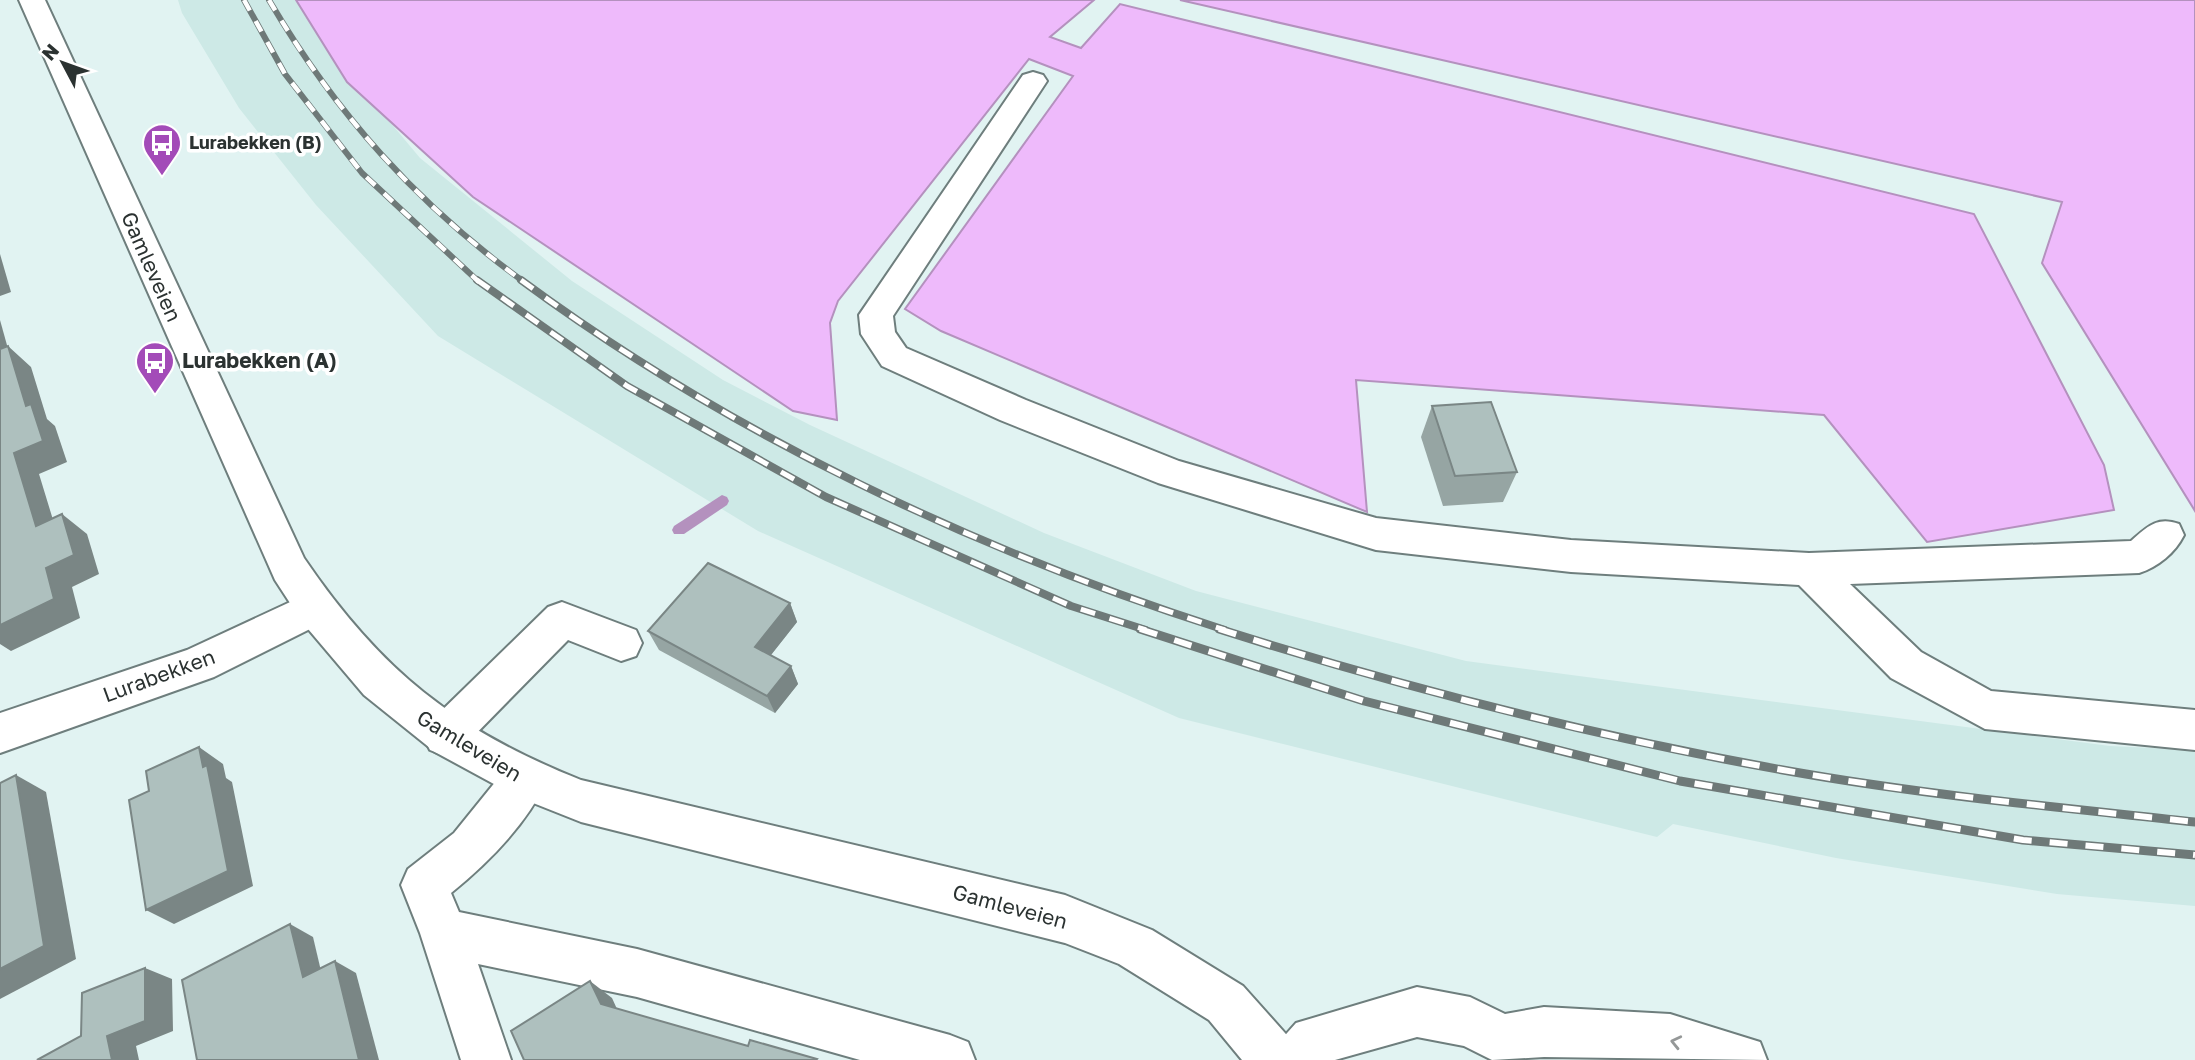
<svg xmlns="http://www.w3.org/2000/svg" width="2195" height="1060" font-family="'Golos Text',sans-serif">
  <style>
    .built { fill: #cde9e6 }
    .water { fill: #eebafb; stroke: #b491be; stroke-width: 2 }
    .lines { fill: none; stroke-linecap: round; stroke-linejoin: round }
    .stream { fill: #b491be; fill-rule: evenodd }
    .minor-casing { stroke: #6e7e7d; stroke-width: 4 }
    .major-casing { stroke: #6e7e7d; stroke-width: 4 }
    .minor { fill: #fff; fill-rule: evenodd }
    .major { fill: #fff; fill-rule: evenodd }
    .rail-far2-casing { stroke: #6e7978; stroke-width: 6 }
    .rail-far1-casing { stroke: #6e7978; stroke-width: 8 }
    .rail-casing { stroke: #6e7978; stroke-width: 9 }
    .rail-far2 { stroke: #fff; stroke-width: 4.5; stroke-dasharray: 12; stroke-linecap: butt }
    .rail-far1 { stroke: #fff; stroke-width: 5; stroke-dasharray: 15; stroke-linecap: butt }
    .rail { stroke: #fff; stroke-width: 6; stroke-dasharray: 18; stroke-linecap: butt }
    .wall { fill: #96a5a3 }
    .shaded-wall { fill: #7a8685 }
    .building { fill: #aec0be; stroke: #7a8685; stroke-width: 2 }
    .oneway { stroke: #959898 }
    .labels { text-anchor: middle; stroke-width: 7; stroke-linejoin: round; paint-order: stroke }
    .far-poi-label { font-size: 18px; font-weight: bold; fill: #2b3231; stroke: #fff; text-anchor: start }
    .street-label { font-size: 21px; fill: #2b3231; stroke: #fff }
    .poi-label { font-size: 21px; font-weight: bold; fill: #2b3231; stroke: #fff; text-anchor: start }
  </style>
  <rect width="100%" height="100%" fill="#e1f3f2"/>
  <path class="built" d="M178,0H306L354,79L420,158L572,281L723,380L810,425L1044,533L1196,591L1466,661L2110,746L2195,750V906L2057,894L1836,858L1673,824L1657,837L1179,718L758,531L438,336L316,205L239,108L182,13Z"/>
  <g class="water">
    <path d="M296,0H1094L1050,37L1081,48L1120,4L1974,214L2104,465L2114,510L1927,542L1824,415L1356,380L1367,512L941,331L905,309L1073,76L1029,59L838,301L830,323L837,420L793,411L473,197L347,82Z"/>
    <path d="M1180,0H2195V511L2042,263L2062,202Z"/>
  </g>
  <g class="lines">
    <path class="stream" d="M722,495L727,497L729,501L727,505L684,534H674L672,530L674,526Z"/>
    <defs>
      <g id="minor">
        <path d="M1033,72L1043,75L1047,81L893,316L895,332L906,348L1026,400L1179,461L1376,518L1571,540L1809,553L2131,541C2147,527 2157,516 2179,524L2184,535C2175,553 2158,567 2139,573L1850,584L1921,652L1991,691L2195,710V750L1985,729L1891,678L1799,585L1571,572L1376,550L1158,483L1000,420L882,366L861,334L859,315L1023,75Z"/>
        <path d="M314,591L328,596L334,608L328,620L214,677L0,753V713L187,650Z"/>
        <path d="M562,602L636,630L642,643L636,656L621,661L568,640L460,750L445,756L430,750L423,736L430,722L548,607Z"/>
        <path d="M525,759L541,765L547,780C527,824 488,863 451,893L459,912L637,949L950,1035L968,1042L975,1060H860L637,997L478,964L511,1060H461L420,933L401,885L408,869L454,833L509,765Z"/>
        <path d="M1417,987L1470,997L1505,1014L1544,1007L1670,1014L1760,1042L1767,1060L1544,1057L1492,1060L1464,1046L1417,1037L1335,1060H1272L1279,1042L1296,1023Z"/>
      </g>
      <path id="major" d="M19,0H45L304,558C380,670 455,730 581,780L1065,895L1152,930L1243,986L1293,1042L1300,1060H1242L1209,1020L1119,964L1065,943L581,822L518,797L435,752L364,695L303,623L275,580Z"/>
    </defs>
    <use href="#minor" class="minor-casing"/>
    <use href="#major" class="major-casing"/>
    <use href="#minor" class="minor"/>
    <use href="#major" class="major"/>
    <defs>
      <g id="rail-far2">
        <path d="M244,0L285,74L362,173L479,282"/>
        <path d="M269,0C336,114 417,204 524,282"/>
      </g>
      <g id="rail-far1">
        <path d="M477,280L627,386L826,497L1071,606L1146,630"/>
        <path d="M521,280C731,435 977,551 1225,630"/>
      </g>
      <g id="rail">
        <path d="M1140,629L1364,701L1680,781L2023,840L2195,855"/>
        <path d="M1219,629C1412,690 1607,740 1806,774C1935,796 2065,808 2195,822"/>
      </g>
    </defs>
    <use href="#rail-far2" class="rail-far2-casing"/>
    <use href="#rail-far1" class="rail-far1-casing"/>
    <use href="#rail" class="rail-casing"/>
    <use href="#rail-far2" class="rail-far2"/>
    <use href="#rail-far1" class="rail-far1"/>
    <use href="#rail" class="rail"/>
  </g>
  <g class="wall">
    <path d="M1432,406L1517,472L1503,502L1443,506L1421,437Z"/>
    <path d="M790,603L797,622L771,655L791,666L798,684L775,713L659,650L648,631Z"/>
  </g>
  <g class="shaded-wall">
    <path d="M0,254L11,292L0,296Z"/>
    <path d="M0,320L15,374L0,359Z"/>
    <path d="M8,346L31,367L47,419L55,426L67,462L39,474L61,546L36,526L14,453Z"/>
    <path d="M62,514L87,534L99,574L72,587L80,618L11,651L0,644V625L46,568Z"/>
    <path d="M790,603L797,622L763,665L755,647Z"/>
    <path d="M791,666L798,684L775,713L767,696Z"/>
    <path d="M199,747L223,764L226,778L232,782L253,886L174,924L146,910L203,767Z"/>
    <path d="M16,775L46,792L76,959L0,999V969Z"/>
    <path d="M290,924L313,937L325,988L303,977Z"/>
    <path d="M335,961L356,973L379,1060H359Z"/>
    <path d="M145,968L172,979L173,1031L136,1046L139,1060H112L107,1036Z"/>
    <path d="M590,981L612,998L622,1020L601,1004Z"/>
  </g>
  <g class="building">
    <path d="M8,346L26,406L31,404L43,441L14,453L36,526L62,514L74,555L46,568L54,599L0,625V349Z"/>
    <path d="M1491,402L1517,472L1455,476L1432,406Z"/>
    <path d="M708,563L790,603L755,647L791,666L767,696L648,631Z"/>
    <path d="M199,747L203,767L207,765L228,871L146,910L129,800L149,791L146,771Z"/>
    <path d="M16,775L44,946L0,969V783Z"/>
    <path d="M290,924L303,977L335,961L359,1060H197L182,980Z"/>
    <path d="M145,968V1021L107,1036L112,1060H37L81,1036L82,993Z"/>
    <path d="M590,981L601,1004L748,1046L750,1040L817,1059L816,1060H524L511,1031Z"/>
  </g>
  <defs><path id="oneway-chevron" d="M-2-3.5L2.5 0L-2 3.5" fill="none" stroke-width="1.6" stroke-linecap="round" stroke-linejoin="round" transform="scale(1.75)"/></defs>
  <use class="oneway" href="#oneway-chevron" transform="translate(1676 1042) rotate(-167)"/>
  <defs>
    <symbol id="bus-pin" viewBox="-11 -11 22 30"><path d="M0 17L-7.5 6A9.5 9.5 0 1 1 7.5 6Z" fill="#a34bb8" stroke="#fff"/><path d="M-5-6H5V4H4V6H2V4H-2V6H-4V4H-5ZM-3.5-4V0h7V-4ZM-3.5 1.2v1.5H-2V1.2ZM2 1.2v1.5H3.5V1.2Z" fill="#fff"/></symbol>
  </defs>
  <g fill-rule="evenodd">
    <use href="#bus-pin" x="140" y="121" width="44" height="60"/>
    <use href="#bus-pin" x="133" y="339" width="44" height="60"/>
  </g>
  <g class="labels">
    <g class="far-poi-label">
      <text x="189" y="149">Lurabekken (B)</text>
    </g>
    <g class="street-label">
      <text transform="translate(151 267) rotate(66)" y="7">Gamleveien</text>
      <text transform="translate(159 676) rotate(-20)" y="7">Lurabekken</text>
      <text transform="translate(469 746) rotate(31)" y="7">Gamleveien</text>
      <text transform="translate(1010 907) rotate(15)" y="7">Gamleveien</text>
    </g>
    <g class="poi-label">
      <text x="182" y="368">Lurabekken (A)</text>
    </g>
  </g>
  <g transform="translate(63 63) rotate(311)" stroke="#ffffff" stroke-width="5" paint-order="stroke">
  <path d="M0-5L12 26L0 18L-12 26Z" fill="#2b3231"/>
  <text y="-10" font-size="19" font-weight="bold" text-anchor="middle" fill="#2b3231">N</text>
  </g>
</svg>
